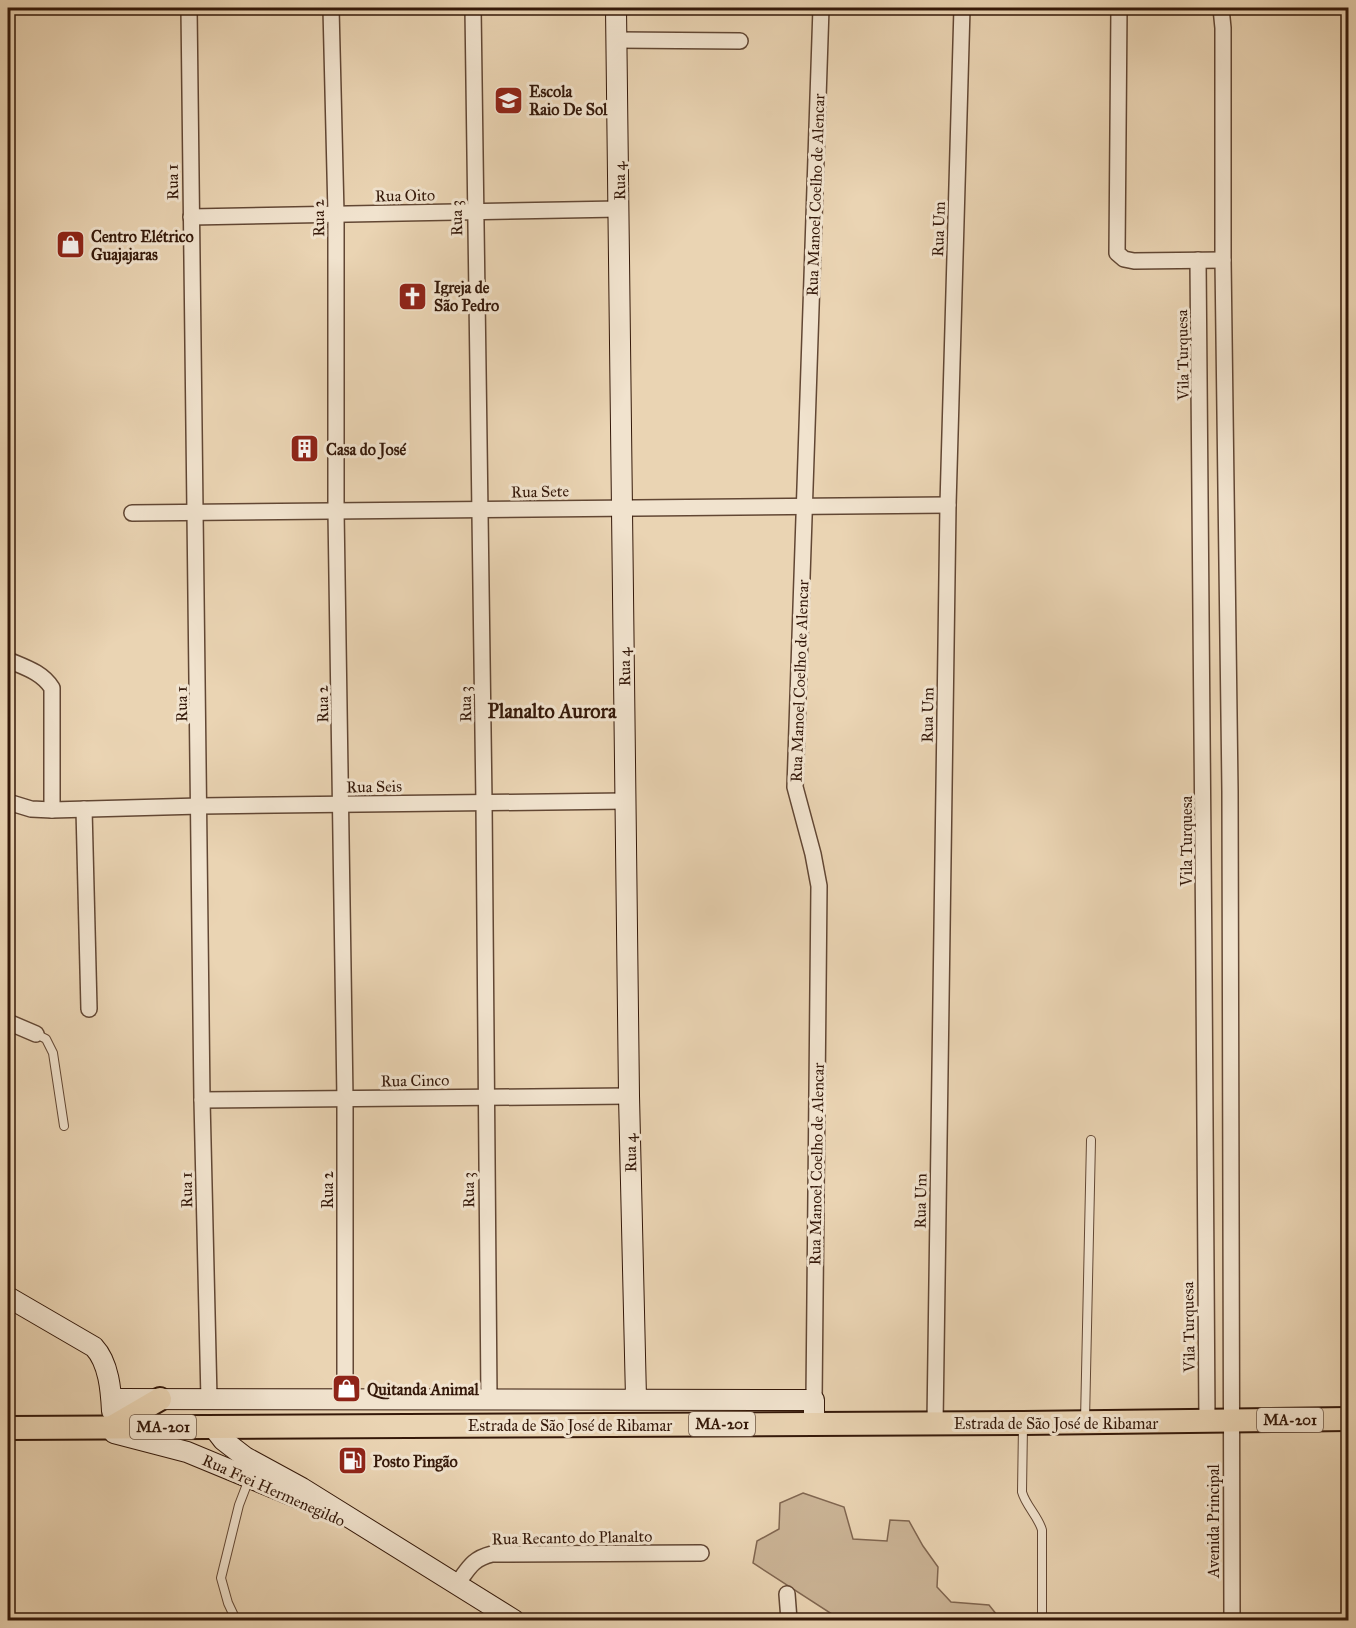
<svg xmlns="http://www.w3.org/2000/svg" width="1356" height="1628" font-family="'IM FELL Great Primer',serif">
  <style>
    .green { fill: #cbb496; stroke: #806650; stroke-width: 1.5 }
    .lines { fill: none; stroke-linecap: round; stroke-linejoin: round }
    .stream { stroke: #7c624c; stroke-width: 5 }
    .lane-casing { stroke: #624734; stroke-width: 10 }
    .street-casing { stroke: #624734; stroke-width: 18 }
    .secondary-casing { stroke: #341809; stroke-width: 22 }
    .primary-casing { stroke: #341809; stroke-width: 26 }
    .lane { stroke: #f1e3ce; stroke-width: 8 }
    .street { stroke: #f1e3ce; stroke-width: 15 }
    .secondary { stroke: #f1e3ce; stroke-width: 20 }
    .primary { stroke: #ead4b3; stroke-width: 22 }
    .labels { text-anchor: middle; stroke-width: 6; stroke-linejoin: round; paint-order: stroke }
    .shield { fill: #f1e3ce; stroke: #6d5544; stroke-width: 1.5 }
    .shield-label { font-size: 15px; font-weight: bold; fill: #341809 }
    .poi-label { font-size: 16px; font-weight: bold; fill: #341809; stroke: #f1e3ce; text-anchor: start }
    .street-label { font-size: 16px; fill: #341809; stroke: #f1e3ce }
    .quarter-label { font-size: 20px; font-weight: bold; fill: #341809; stroke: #f1e3ce }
  </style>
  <rect width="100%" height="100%" fill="#ead4b3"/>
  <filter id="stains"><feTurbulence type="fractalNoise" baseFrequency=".00333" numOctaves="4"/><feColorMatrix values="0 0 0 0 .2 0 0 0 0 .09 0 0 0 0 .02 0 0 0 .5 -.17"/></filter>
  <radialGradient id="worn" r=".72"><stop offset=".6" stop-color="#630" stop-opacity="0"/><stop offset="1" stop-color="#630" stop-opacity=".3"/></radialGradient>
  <path class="green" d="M803,1493L844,1507L853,1539L887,1541L890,1520L909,1521L923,1546L938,1567L937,1587L951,1602L989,1605L1001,1620H841L753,1563L757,1541L779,1529L780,1503Z"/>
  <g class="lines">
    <path class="stream" d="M918,1616L920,1620"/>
    <defs>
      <g id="lane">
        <path d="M36,1034L46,1039L53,1053L64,1126"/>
        <path d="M1085,1421L1091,1140"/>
        <path d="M1023,1425L1022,1492C1026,1506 1038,1516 1042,1530V1620"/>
        <path d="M236,1620L228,1603L221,1578L239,1505L249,1479"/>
      </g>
      <g id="street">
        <path d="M189,8L202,1100L209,1399"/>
        <path d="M331,8L336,214V511L345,1099V1400"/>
        <path d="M473,8L484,803L489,1399"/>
        <path d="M1119,8L1117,253L1124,259L1134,261L1223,260"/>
        <path d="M1221,8L1223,28V260L1230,791L1232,1620"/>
        <path d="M617,40L740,41"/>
        <path d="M191,217L619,209"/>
        <path d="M1198,260C1204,647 1203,1034 1207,1421"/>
        <path d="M132,513L948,505"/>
        <path d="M8,660C24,667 42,672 52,688V810"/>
        <path d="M8,802L31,809L52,810L200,806L626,801"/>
        <path d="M84,809L89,1009"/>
        <path d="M8,1022L36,1034"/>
        <path d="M202,1100L629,1096"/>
        <path d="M814,1400L819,886L813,854L795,787L821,8"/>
        <path d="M935,1423L948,505L962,8"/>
        <path d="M457,1584C469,1568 472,1559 492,1554L701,1553"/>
        <path d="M787,1594L789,1620"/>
      </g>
      <g id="secondary">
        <path d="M616,8L629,1096L636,1398"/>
        <path d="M8,1297L94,1347C109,1363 111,1391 112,1411"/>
        <path d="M112,1399L814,1400V1424"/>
        <path d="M213,1427L223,1440L245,1457L302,1488L514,1620"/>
        <path d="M114,1433L187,1452L303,1500"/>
      </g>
      <g id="primary">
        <path d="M112,1427L160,1399"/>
        <path d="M8,1428L1023,1423L1348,1419"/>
      </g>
    </defs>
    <use href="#lane" class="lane-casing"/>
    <use href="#street" class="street-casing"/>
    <use href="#secondary" class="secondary-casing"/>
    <use href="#primary" class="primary-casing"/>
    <use href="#lane" class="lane"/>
    <use href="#street" class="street"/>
    <use href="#secondary" class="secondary"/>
    <use href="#primary" class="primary"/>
  </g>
  <defs>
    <symbol id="school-square" viewBox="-11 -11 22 22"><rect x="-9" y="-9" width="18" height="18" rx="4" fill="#8f2418" stroke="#f1e3ce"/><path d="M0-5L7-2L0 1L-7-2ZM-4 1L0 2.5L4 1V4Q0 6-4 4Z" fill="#fff"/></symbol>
    <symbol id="shop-square" viewBox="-11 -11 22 22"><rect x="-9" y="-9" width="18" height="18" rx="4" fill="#8f2418" stroke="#f1e3ce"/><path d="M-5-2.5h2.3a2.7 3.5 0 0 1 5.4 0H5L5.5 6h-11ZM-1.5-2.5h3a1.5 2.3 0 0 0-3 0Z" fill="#fff"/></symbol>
    <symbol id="church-square" viewBox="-11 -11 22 22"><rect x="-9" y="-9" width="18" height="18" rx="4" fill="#8f2418" stroke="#f1e3ce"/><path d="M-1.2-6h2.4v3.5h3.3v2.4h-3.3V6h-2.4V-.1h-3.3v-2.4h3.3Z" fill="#fff"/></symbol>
    <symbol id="building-square" viewBox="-11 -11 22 22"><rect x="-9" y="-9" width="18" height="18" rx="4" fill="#8f2418" stroke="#f1e3ce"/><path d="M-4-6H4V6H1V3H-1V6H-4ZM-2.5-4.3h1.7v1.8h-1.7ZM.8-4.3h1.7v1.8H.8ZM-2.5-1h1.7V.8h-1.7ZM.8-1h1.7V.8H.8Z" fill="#fff"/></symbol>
    <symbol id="fuel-square" viewBox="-11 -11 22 22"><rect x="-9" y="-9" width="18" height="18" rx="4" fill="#8f2418" stroke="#f1e3ce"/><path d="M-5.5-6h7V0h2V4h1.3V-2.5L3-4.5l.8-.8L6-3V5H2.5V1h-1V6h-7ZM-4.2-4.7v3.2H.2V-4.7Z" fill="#fff"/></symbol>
  </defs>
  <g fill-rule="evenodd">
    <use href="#school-square" x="492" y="84" width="33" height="33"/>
    <use href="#shop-square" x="54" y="228" width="33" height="33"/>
    <use href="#church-square" x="396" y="280" width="33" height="33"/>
    <use href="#building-square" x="288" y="432" width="33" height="33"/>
    <use href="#shop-square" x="330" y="1372" width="33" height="33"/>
    <use href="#fuel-square" x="336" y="1444" width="33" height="33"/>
  </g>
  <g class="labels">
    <g class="shield">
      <rect x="1257" y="1408" width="66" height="24" rx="4.5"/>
      <rect x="689" y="1412" width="66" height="24" rx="4.5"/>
      <rect x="130" y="1415" width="66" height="24" rx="4.5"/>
    </g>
    <g class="shield-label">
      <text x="1290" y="1425">MA-201</text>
      <text x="722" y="1429">MA-201</text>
      <text x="163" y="1432">MA-201</text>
    </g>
    <g class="poi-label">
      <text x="529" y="97">Escola<tspan x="529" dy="18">Raio De Sol</tspan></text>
      <text x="91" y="242">Centro Elétrico<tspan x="91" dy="18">Guajajaras</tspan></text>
      <text x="434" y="293">Igreja de<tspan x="434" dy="18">São Pedro</tspan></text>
      <text x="326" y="455">Casa do José</text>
      <text x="367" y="1395">Quitanda Animal</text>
      <text x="373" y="1467">Posto Pingão</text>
    </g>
    <g class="street-label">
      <text transform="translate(619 181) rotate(-91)" y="6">Rua 4</text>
      <text transform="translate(172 182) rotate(-91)" y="6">Rua 1</text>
      <text transform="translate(405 195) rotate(-1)" y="6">Rua Oito</text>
      <text transform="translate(815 195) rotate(-88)" y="6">Rua Manoel Coelho de Alencar</text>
      <text transform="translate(318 218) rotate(-91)" y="6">Rua 2</text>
      <text transform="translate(456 218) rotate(-91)" y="6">Rua 3</text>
      <text transform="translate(938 229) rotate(-88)" y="6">Rua Um</text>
      <text transform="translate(1182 355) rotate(-91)" y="6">Vila Turquesa</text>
      <text transform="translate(540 491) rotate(-1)" y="6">Rua Sete</text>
      <text transform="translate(624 667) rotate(-91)" y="6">Rua 4</text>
      <text transform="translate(799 681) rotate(-88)" y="6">Rua Manoel Coelho de Alencar</text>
      <text transform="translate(181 704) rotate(-91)" y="6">Rua 1</text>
      <text transform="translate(322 704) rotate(-91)" y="6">Rua 2</text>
      <text transform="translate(465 704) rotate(-91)" y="6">Rua 3</text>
      <text transform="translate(927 715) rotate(-89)" y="6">Rua Um</text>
      <text transform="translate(374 786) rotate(-1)" y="6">Rua Seis</text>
      <text transform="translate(1186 841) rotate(-90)" y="6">Vila Turquesa</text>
      <text transform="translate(415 1080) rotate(-1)" y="6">Rua Cinco</text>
      <text transform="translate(630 1153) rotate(-91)" y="6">Rua 4</text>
      <text transform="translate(816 1164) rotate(-89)" y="6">Rua Manoel Coelho de Alencar</text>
      <text transform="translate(186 1190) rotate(-91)" y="6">Rua 1</text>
      <text transform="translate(327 1190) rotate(-90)" y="6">Rua 2</text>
      <text transform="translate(468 1190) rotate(-91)" y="6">Rua 3</text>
      <text transform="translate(920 1201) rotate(-89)" y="6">Rua Um</text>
      <text transform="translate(1188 1327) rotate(-91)" y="6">Vila Turquesa</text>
      <text x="1056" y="1429">Estrada de São José de Ribamar</text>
      <text x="570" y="1431">Estrada de São José de Ribamar</text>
      <text transform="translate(274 1490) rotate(24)" y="6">Rua Frei Hermenegildo</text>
      <text transform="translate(1213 1521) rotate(-90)" y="6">Avenida Principal</text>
      <text transform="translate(572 1537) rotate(-1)" y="6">Rua Recanto do Planalto</text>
    </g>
    <g class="quarter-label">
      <text x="552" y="718">Planalto Aurora</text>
    </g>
  </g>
  <rect width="1356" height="1628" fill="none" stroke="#ead4b3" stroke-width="30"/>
  <rect x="9" y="9" width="1338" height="1610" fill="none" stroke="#341809" stroke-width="3"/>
  <rect x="15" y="15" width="1326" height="1598" fill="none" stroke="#341809" stroke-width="1.5"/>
  <rect width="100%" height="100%" filter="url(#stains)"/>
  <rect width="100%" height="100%" fill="url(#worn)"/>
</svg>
